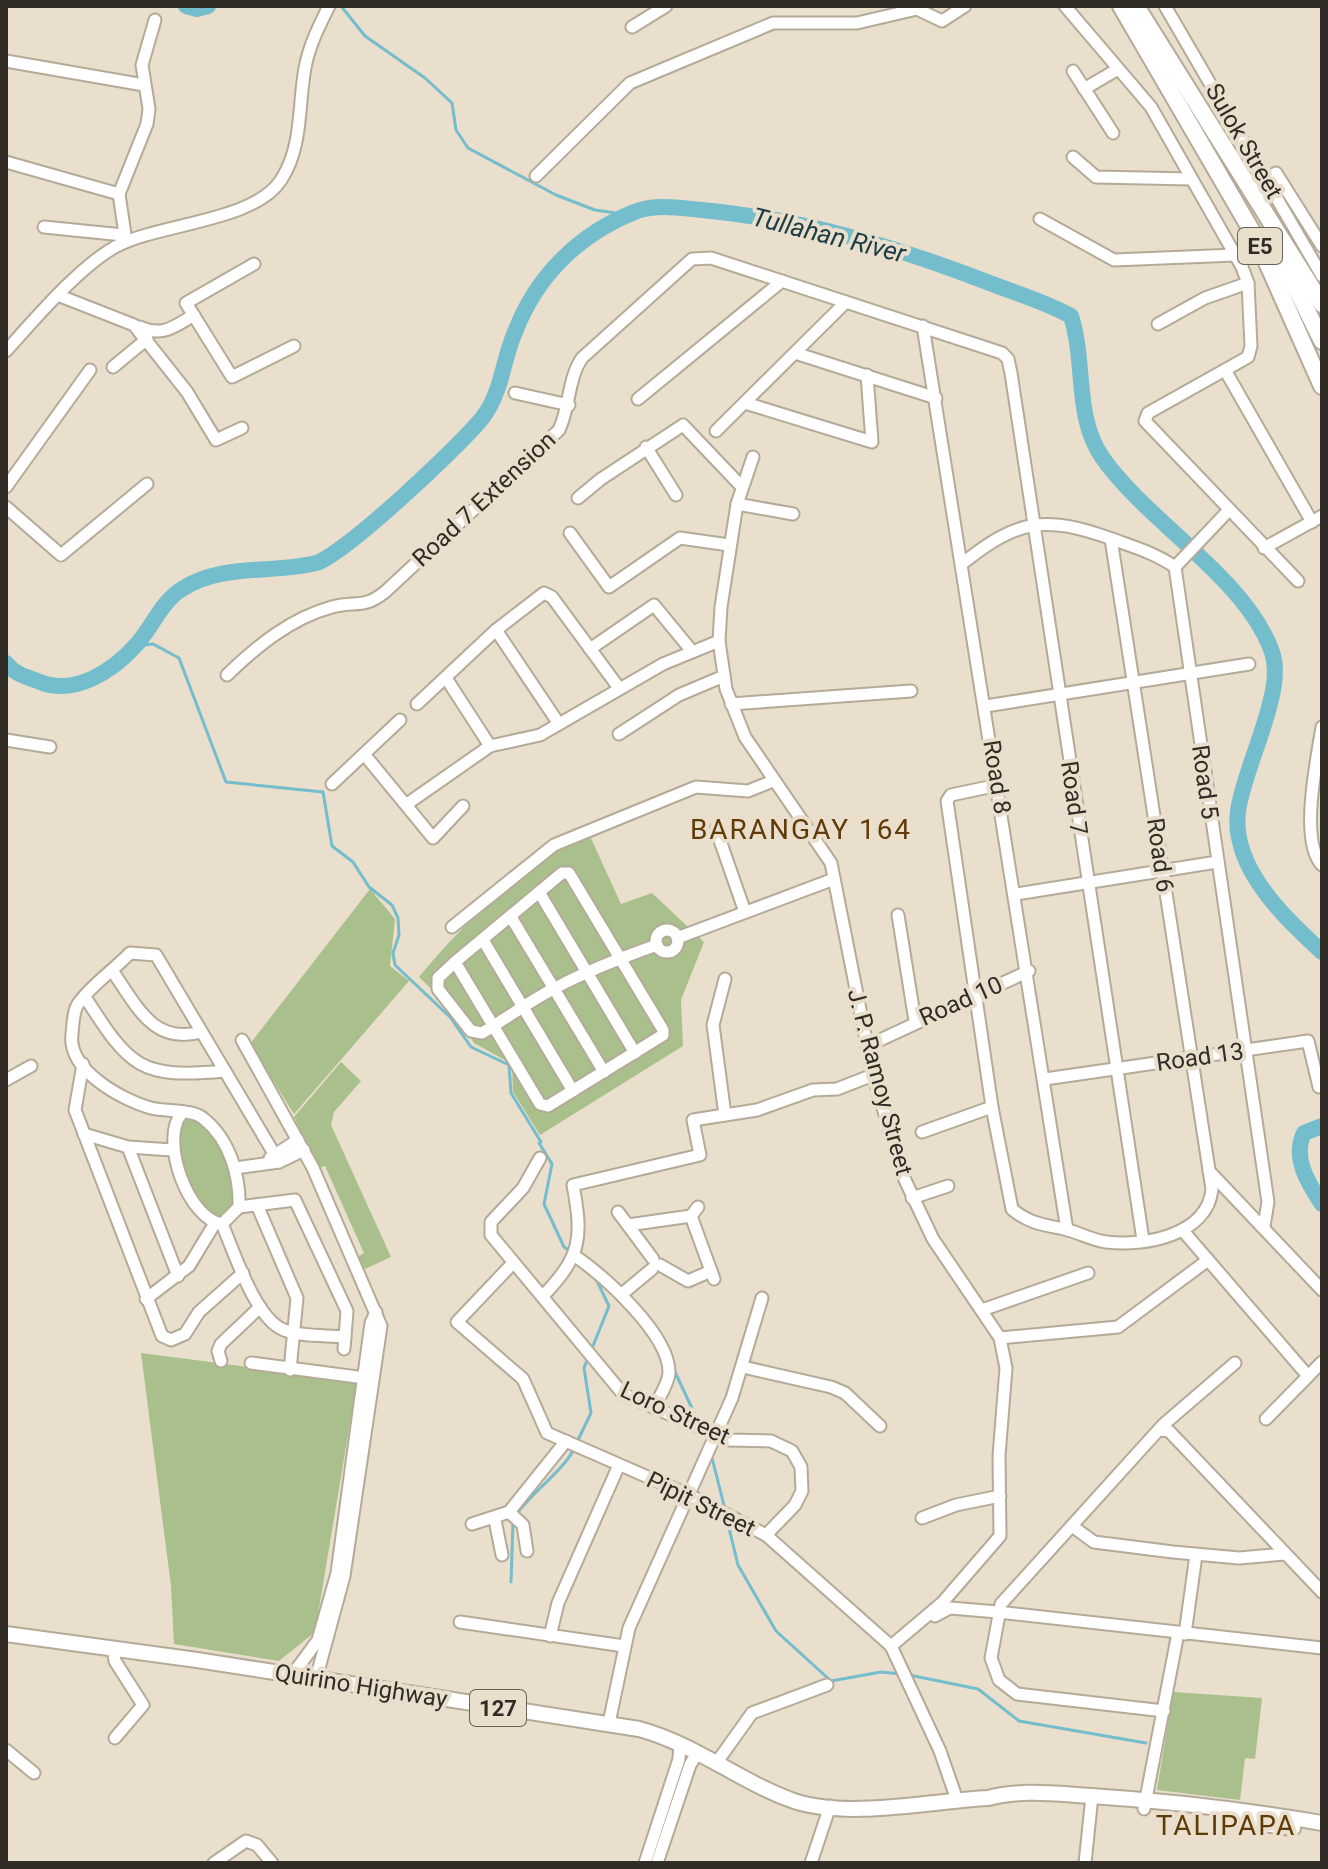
<svg xmlns="http://www.w3.org/2000/svg" width="1328" height="1869" font-family="Roboto,sans-serif">
  <style>
    .green { fill: #a9c08c }
    .lines { fill: none; stroke-linecap: round; stroke-linejoin: round }
    .stream { stroke: #74bdcc; stroke-width: 3 }
    .river { stroke: #74bdcc; stroke-width: 16 }
    .minor-casing { stroke: #b5aa98; stroke-width: 15 }
    .major-casing { stroke: #b5aa98; stroke-width: 18 }
    .highway-casing { stroke: #b5aa98; stroke-width: 20 }
    .minor { stroke: #fff; stroke-width: 11 }
    .major { stroke: #fff; stroke-width: 14 }
    .highway { stroke: #fff; stroke-width: 16 }
    .labels { text-anchor: middle; stroke-width: 8; stroke-linejoin: round; paint-order: stroke }
    .shield { fill: #eadecc; stroke: #686258; stroke-width: 2 }
    .shield-label { font-size: 22px; font-weight: bold; fill: #312d26 }
    .street-label { font-size: 24px; fill: #312d26; stroke: #eadecc }
    .water-label { font-size: 26px; font-style: italic; fill: #1b3e45; stroke: #eadecc }
    .quarter-label { font-size: 28px; letter-spacing: 2px; fill: #5f3b07; stroke: #eadecc }
  </style>
  <rect width="100%" height="100%" fill="#eadecc"/>
  <g class="green">
    <path d="M589,834L621,904L652,893L704,942L681,1000L683,1046L540,1135L513,1092L512,1064L474,1043L452,1009L419,977C465,922 523,864 589,834Z"/>
    <path d="M370,889L395,919L390,966L409,981L294,1114L250,1044Z"/>
    <path d="M341,1062L361,1081L334,1112L331,1125L391,1257L365,1269L358,1257L364,1253L325,1166L319,1168L294,1117Z"/>
    <path d="M193,1117C222,1139 231,1167 235,1202L223,1217C188,1212 165,1145 185,1118Z"/>
    <path d="M141,1353L357,1381L315,1632L279,1661L174,1644L171,1586Z"/>
    <path d="M1173,1692L1262,1698L1255,1759L1245,1758L1240,1800L1157,1790Z"/>
  </g>
  <g class="lines">
    <g class="stream">
      <path d="M341,6L365,36L425,78L452,103L456,130L468,148L556,195L595,210L630,215"/>
      <path d="M136,646L153,644L179,658L226,782L323,792L332,846L353,862L369,887L392,905L398,918L399,935L393,953L395,965L450,1017L471,1047L509,1065L511,1093L541,1142"/>
      <path d="M539,1143L552,1164L544,1204L564,1247L571,1252"/>
      <path d="M591,1351L609,1306L595,1277"/>
      <path d="M674,1370L698,1421"/>
      <path d="M577,1442L591,1413L584,1368L588,1358"/>
      <path d="M711,1454L725,1509"/>
      <path d="M516,1515C532,1492 563,1471 574,1449"/>
      <path d="M727,1520L738,1565L776,1631L831,1681L881,1672L901,1674"/>
      <path d="M511,1582L513,1521"/>
      <path d="M909,1675L978,1689L1019,1721L1146,1743"/>
    </g>
    <g class="river">
      <path d="M186,6L197,9L208,6"/>
      <path d="M6,663C14,674 27,677 40,682C75,696 113,671 137,644C152,627 162,601 182,589C222,563 273,574 316,563C343,556 463,443 483,417C502,392 503,359 515,332C537,275 580,233 637,211C657,204 681,208 702,210C801,219 894,246 987,282C1015,293 1044,301 1071,316C1086,363 1074,416 1102,457C1147,522 1246,578 1272,652C1279,672 1272,698 1266,718C1258,746 1245,776 1239,805C1227,864 1283,916 1322,952"/>
      <path d="M1322,1126L1304,1133C1292,1158 1308,1183 1322,1204"/>
    </g>
    <defs>
      <g id="minor">
        <path d="M1065,6L1151,107L1242,267L1248,283L1251,346L1248,357L1148,413L1145,421L1298,581"/>
        <path d="M1165,6L1322,276"/>
        <path d="M632,27L666,6"/>
        <path d="M6,61L144,85"/>
        <path d="M1073,71L1113,133"/>
        <path d="M1084,89L1118,69"/>
        <path d="M1073,157L1096,177L1191,179"/>
        <path d="M6,162L119,194"/>
        <path d="M536,176L630,83L773,23H857L917,9L942,21L965,6"/>
        <path d="M1266,179L1276,173L1322,246"/>
        <path d="M1040,219L1114,260L1235,255"/>
        <path d="M44,227L123,235"/>
        <path d="M126,241L119,194L147,124L149,109L142,65L155,20"/>
        <path d="M254,264L186,303L232,377L294,346"/>
        <path d="M60,296L134,325L187,392L216,440L242,428"/>
        <path d="M1158,324L1205,298L1248,283"/>
        <path d="M923,326L1067,1230"/>
        <path d="M140,327C162,337 174,327 194,315"/>
        <path d="M6,351C34,320 79,267 115,247C159,223 254,222 281,180C303,146 298,106 305,68C309,46 319,26 329,6"/>
        <path d="M795,353L936,398"/>
        <path d="M113,367L147,339"/>
        <path d="M1225,370L1312,522"/>
        <path d="M515,393L569,405"/>
        <path d="M638,399L782,281"/>
        <path d="M745,403L872,442L867,375"/>
        <path d="M716,431L846,302"/>
        <path d="M646,447L676,495"/>
        <path d="M753,457L737,504L721,607L719,641L726,689L745,737L831,863L873,1075L905,1180L933,1239L1000,1338L1006,1368L999,1456L1000,1536L942,1603L891,1646"/>
        <path d="M6,487L90,370"/>
        <path d="M578,498L601,479L683,425L741,486"/>
        <path d="M737,504L793,514"/>
        <path d="M6,507L61,555L147,484"/>
        <path d="M570,533L609,587L680,538L729,545"/>
        <path d="M1264,548L1322,516"/>
        <path d="M963,563C1018,519 1045,515 1112,539C1134,547 1155,553 1175,567L1268,1202L1264,1226"/>
        <path d="M1175,567L1229,510"/>
        <path d="M496,630L559,724"/>
        <path d="M590,649L654,605L691,650"/>
        <path d="M227,675C257,646 291,618 332,607C356,600 362,610 385,592L559,430C570,407 568,378 582,358L692,259L711,258L1002,353L1008,359L1011,373L1143,1240"/>
        <path d="M446,678L490,746"/>
        <path d="M417,704L496,630L544,593L552,597L619,688"/>
        <path d="M731,704L911,691"/>
        <path d="M986,706L1249,664"/>
        <path d="M1322,727C1317,759 1299,841 1322,865"/>
        <path d="M619,734L679,695L724,676"/>
        <path d="M6,740L50,747"/>
        <path d="M364,754L433,838L463,806"/>
        <path d="M332,784L400,720"/>
        <path d="M998,785L951,795L947,801L992,1107L1012,1209C1028,1223 1044,1225 1064,1229C1078,1232 1091,1240 1106,1242C1144,1247 1208,1235 1212,1189L1111,539"/>
        <path d="M407,804L490,746L540,735L663,664L719,641"/>
        <path d="M716,829L745,912"/>
        <path d="M539,892L635,1053"/>
        <path d="M1016,894L1217,862"/>
        <path d="M898,915L915,1021"/>
        <path d="M511,917L604,1072"/>
        <path d="M452,927L554,845L696,787L748,791L773,781"/>
        <circle cx="667" cy="941" r="11"/>
        <path d="M677,938L834,879"/>
        <path d="M483,940L573,1091"/>
        <path d="M455,962L540,1104L548,1106L663,1035V1030L569,873H562L455,962L438,978V989L471,1031L482,1033C507,1018 531,1000 557,987C589,970 623,957 657,945"/>
        <path d="M113,972C137,1006 153,1045 201,1032"/>
        <path d="M85,997C130,1067 139,1079 225,1071"/>
        <path d="M242,1040L313,1168L381,1326L344,1576L316,1679"/>
        <path d="M867,1046L1029,971"/>
        <path d="M83,1064L75,1110L162,1336L171,1340L185,1334L199,1312L243,1273"/>
        <path d="M1045,1079L1308,1041L1319,1087"/>
        <path d="M6,1080L31,1066"/>
        <path d="M181,1114C160,1141 188,1219 222,1224C234,1251 255,1319 284,1330C302,1337 326,1335 345,1337"/>
        <path d="M725,1115L713,1025L725,979"/>
        <path d="M922,1132L992,1107"/>
        <path d="M84,1134L128,1147L172,1150"/>
        <path d="M128,1147L178,1276"/>
        <path d="M270,1158L298,1140"/>
        <path d="M540,1158L523,1188L491,1222V1235L623,1394L728,1440L771,1441L792,1451L801,1467L802,1491L795,1505L766,1535"/>
        <path d="M235,1168L279,1162L304,1150"/>
        <path d="M1209,1171L1322,1290"/>
        <path d="M912,1198L948,1186"/>
        <path d="M257,1205L297,1298L290,1370"/>
        <path d="M239,1207L295,1200L347,1311L344,1349"/>
        <path d="M618,1212L653,1259"/>
        <path d="M691,1216L714,1279"/>
        <path d="M222,1224L239,1207C240,1176 230,1140 204,1119C193,1109 167,1112 151,1108C122,1100 67,1070 72,1034C73,1025 73,1011 78,1004C91,985 114,970 130,953L156,955L279,1162"/>
        <path d="M628,1225L691,1216L698,1207"/>
        <path d="M1184,1232L1308,1376"/>
        <path d="M575,1256C604,1276 670,1335 669,1373C668,1385 659,1397 654,1408"/>
        <path d="M513,1263L457,1322L523,1379L547,1433L689,1495L766,1535L891,1646"/>
        <path d="M660,1265L688,1281L711,1271"/>
        <path d="M622,1294L652,1269"/>
        <path d="M543,1296C581,1256 583,1239 573,1185L700,1155L693,1120L757,1110L813,1090L837,1089L873,1075"/>
        <path d="M146,1299L189,1266L215,1223"/>
        <path d="M982,1310L1088,1273"/>
        <path d="M1000,1338L1118,1327L1208,1260"/>
        <path d="M221,1361L218,1351L221,1344L260,1307"/>
        <path d="M251,1363L365,1378"/>
        <path d="M743,1367L831,1387L845,1393L880,1426"/>
        <path d="M1266,1419L1322,1362"/>
        <path d="M1159,1430L1169,1431L1322,1592"/>
        <path d="M509,1512L523,1525L527,1551"/>
        <path d="M922,1518L956,1505L1000,1496"/>
        <path d="M495,1520L502,1555"/>
        <path d="M472,1524L509,1512L566,1441"/>
        <path d="M1072,1526L1094,1542L1173,1552L1239,1558L1285,1554"/>
        <path d="M935,1616L950,1608L998,1612L1322,1648"/>
        <path d="M460,1622L624,1646"/>
        <path d="M1185,1634L1196,1555"/>
        <path d="M550,1636L558,1603L619,1465"/>
        <path d="M891,1646L940,1751L957,1800"/>
        <path d="M113,1648L115,1661L143,1705L115,1738"/>
        <path d="M293,1674L318,1640L337,1573L371,1323L376,1312"/>
        <path d="M1164,1711L1017,1694L999,1680L991,1658L1001,1604L1163,1425L1235,1363"/>
        <path d="M609,1723L629,1628L732,1398L762,1298"/>
        <path d="M6,1750L34,1773"/>
        <path d="M717,1762L752,1713L827,1685"/>
        <path d="M1144,1809L1178,1633"/>
        <path d="M214,1863L246,1841L257,1845L272,1863"/>
        <path d="M645,1863L679,1759L680,1743"/>
        <path d="M657,1863L690,1765L698,1752"/>
        <path d="M811,1863L830,1806"/>
        <path d="M1085,1863L1092,1796"/>
      </g>
      <g id="major">
        <path d="M6,1634L197,1660L639,1729C695,1744 740,1782 794,1801C848,1819 931,1801 988,1798C1022,1789 1057,1794 1091,1796C1168,1801 1246,1810 1322,1823"/>
        <path d="M1239,1821L1293,1828"/>
      </g>
      <g id="highway">
        <path d="M1121,6L1257,240L1322,386"/>
        <path d="M1136,6L1322,304"/>
        <path d="M1270,236L1322,341"/>
      </g>
    </defs>
    <use href="#minor" class="minor-casing"/>
    <use href="#major" class="major-casing"/>
    <use href="#highway" class="highway-casing"/>
    <use href="#minor" class="minor"/>
    <use href="#major" class="major"/>
    <use href="#highway" class="highway"/>
  </g>
  <g class="labels">
    <g class="shield">
      <rect x="1238" y="228" width="44" height="36" rx="6"/>
      <rect x="470" y="1690" width="56" height="36" rx="6"/>
    </g>
    <g class="shield-label">
      <text x="1260" y="254">E5</text>
      <text x="498" y="1716">127</text>
    </g>
    <g class="street-label">
      <text transform="translate(1244 141) rotate(60)" y="8">Sulok Street</text>
      <text transform="translate(484 499) rotate(-43)" y="8">Road 7 Extension</text>
      <text transform="translate(997 777) rotate(81)" y="8">Road 8</text>
      <text transform="translate(1205 782) rotate(82)" y="8">Road 5</text>
      <text transform="translate(1074 798) rotate(82)" y="8">Road 7</text>
      <text transform="translate(1160 855) rotate(82)" y="8">Road 6</text>
      <text transform="translate(961 1001) rotate(-24)" y="8">Road 10</text>
      <text transform="translate(1200 1057) rotate(-8)" y="8">Road 13</text>
      <text transform="translate(880 1082) rotate(75)" y="8">J. P. Ramoy Street</text>
      <text transform="translate(675 1413) rotate(25)" y="8">Loro Street</text>
      <text transform="translate(701 1504) rotate(26)" y="8">Pipit Street</text>
      <text transform="translate(361 1686) rotate(9)" y="8">Quirino Highway</text>
    </g>
    <g class="water-label">
      <text transform="translate(829 235) rotate(14)" y="9">Tullahan River</text>
    </g>
    <g class="quarter-label">
      <text x="801" y="839">BARANGAY 164</text>
      <text x="1226" y="1835">TALIPAPA</text>
    </g>
  </g>
  <rect width="1328" height="1869" fill="none" stroke="#312d26" stroke-width="16"/>
</svg>
